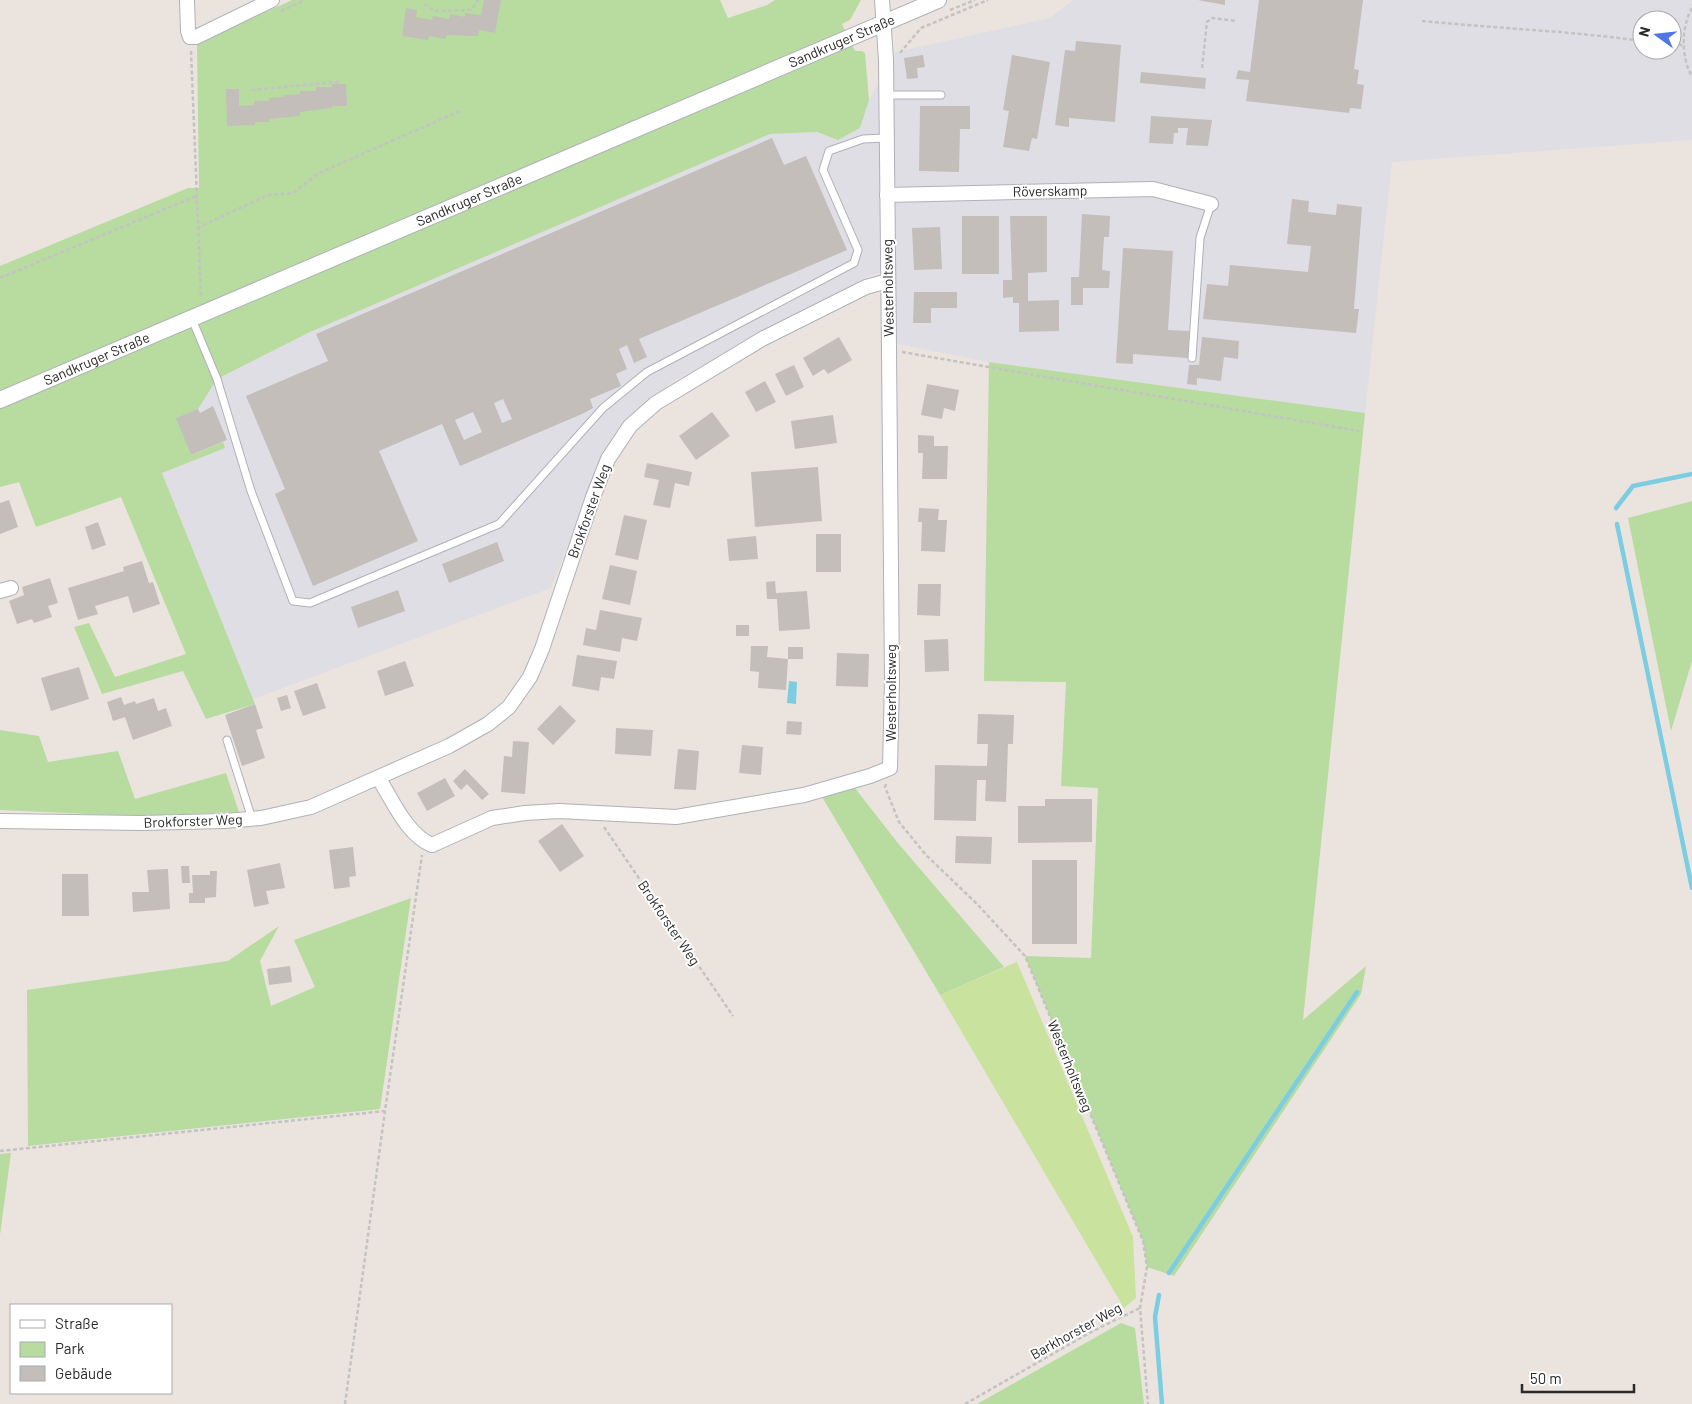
<svg xmlns="http://www.w3.org/2000/svg" width="1692" height="1404" font-family="Barlow,sans-serif">
  <style>
    .industrial { fill: #dfdee4; fill-rule: evenodd }
    .green { fill: #b8dba0 }
    .pitch { fill: #c9e29d }
    .water { fill: #7ccde2 }
    .lines { fill: none; stroke-linecap: round; stroke-linejoin: round }
    .stream { stroke: #7ccde2; stroke-width: 4.5 }
    .building { fill: #c3beba; fill-rule: evenodd }
    .service-casing { stroke: #aeb1b9; stroke-width: 9 }
    .minor-casing { stroke: #aeb1b9; stroke-width: 16 }
    .tertiary-casing { stroke: #aeb1b9; stroke-width: 18 }
    .path { stroke: #c3c3c3; stroke-width: 2.5; stroke-dasharray: 4 2.5; stroke-linecap: butt }
    .service { stroke: #fff; stroke-width: 7 }
    .minor { stroke: #fff; stroke-width: 14 }
    .tertiary { stroke: #fff; stroke-width: 16 }
    .labels { text-anchor: middle; stroke-width: 4; stroke-linejoin: round; paint-order: stroke }
    .street-label { font-size: 14px; fill: #2a2a2a; stroke: #fff }
  </style>
  <rect width="100%" height="100%" fill="#ebe4de"/>
  <path class="industrial" d="M1073,0H1692V140L1392,162L1365,413L989,362L893,343L890,271L870,275L672,382L632,416L603,455L551,588L253,699L162,472L225,447L222,442L191,455L176,418L217,379L310,332L770,134L817,132L838,140L860,128L869,100L896,52L1050,18ZM1642,20H1672V50H1642Z"/>
  <g class="green">
    <path d="M292,0H720L728,18L767,5L775,0H861L850,20L842,24L855,51H862L865,53L869,100L860,128L838,140L817,132L770,134L310,332L217,379L198,409L177,418L191,455L223,442L225,448L162,473L255,704L206,719L183,671L102,694L74,627L89,623L115,677L186,654L121,497L36,527L19,482L0,487V266L188,188H199L197,44Z"/>
    <path d="M989,362L1365,413L1303,1020L1366,966L1361,994L1174,1276L1147,1267L1143,1241L1025,956L1091,958L1098,788L1061,786L1066,682L984,681Z"/>
    <path d="M1692,501V661L1671,731L1628,518Z"/>
    <path d="M0,730L39,736L48,762L118,751L135,799L226,773L239,812L134,816L0,810Z"/>
    <path d="M851,783L897,842L1004,967L940,995L822,797Z"/>
    <path d="M411,898L380,1109L28,1146L27,990L228,961L279,926L260,961L271,1006L315,987L294,940Z"/>
    <path d="M11,1153L0,1235V1154Z"/>
    <path d="M1121,1323L1135,1328L1144,1404H977Z"/>
  </g>
  <path class="pitch" d="M1017,962L1133,1237L1136,1298L1124,1308L940,995Z"/>
  <path class="water" d="M789,681L797,682L796,704L787,703Z"/>
  <g class="lines">
    <g class="stream">
      <path d="M1616,508L1633,486L1692,474"/>
      <path d="M1617,524L1692,888"/>
      <path d="M1169,1273L1357,992"/>
      <path d="M1159,1295L1155,1317L1162,1404"/>
    </g>
  </g>
  <g class="building">
    <path d="M484,0H501L495,33L479,30L478,36L446,35V39L429,36L428,40L402,36L406,8L417,10L416,17L432,20L433,16L449,19L450,14L465,17V13L481,15Z"/>
    <path d="M1198,0H1225V5Z"/>
    <path d="M1259,0H1363L1354,69L1359,70L1357,84L1364,85L1361,109L1350,108L1349,113L1246,101L1249,80L1236,79L1238,70L1250,72Z"/>
    <path d="M1076,41L1121,45L1115,122L1069,118V127L1055,125L1065,50L1075,51Z"/>
    <path d="M923,55L925,67L917,68L918,78L907,79L904,58Z"/>
    <path d="M1012,55L1050,62L1037,139L1032,138L1029,151L1003,147L1009,111L1003,110Z"/>
    <path d="M1141,72L1206,78L1205,89L1140,83Z"/>
    <path d="M332,84H346L347,106H332V108L300,112V116L269,119L270,122H255V125L227,126L226,89H239V106L254,105V101H269V98L284,97V95L300,94V91H316V87H332Z"/>
    <path d="M920,106H970V129H960L959,172L919,171Z"/>
    <path d="M1151,116L1212,120L1208,146L1186,145L1188,128H1178V133H1174L1173,144L1149,143Z"/>
    <path d="M772,138L784,165L806,156L847,250L639,339L647,357L634,363L627,345L619,349L627,369L616,374L621,386L590,399L593,408L582,414L460,466L442,424L379,451L418,541L313,586L275,494L285,489L246,396L328,361L316,334ZM503,399L512,419L502,423L494,403ZM473,412L482,432L464,440L455,420Z"/>
    <path d="M1292,199L1309,201L1308,212L1336,215L1337,204L1362,207L1354,309H1359L1356,333L1203,319L1207,284L1228,286L1230,265L1308,272L1311,246L1287,244Z"/>
    <path d="M1082,214L1110,216L1109,237H1104L1102,270L1110,271L1109,288H1083V305H1071V277H1079Z"/>
    <rect x="962" y="216" width="37" height="58"/>
    <path d="M1010,216H1047V272L1028,273V301L1059,300V331L1019,332V303H1013V297L1003,298V280H1012Z"/>
    <path d="M940,227L942,269L914,270L912,228Z"/>
    <path d="M1123,248L1173,251L1168,330L1189,331L1188,358L1133,354V364L1116,363Z"/>
    <path d="M914,292H957V308H931V323H913Z"/>
    <path d="M839,337L852,360L828,374L824,369L813,376L803,358Z"/>
    <path d="M1202,337L1239,341L1238,359L1224,357L1221,381L1197,378V385L1187,384L1189,365H1199Z"/>
    <path d="M794,365L804,387L786,396L775,374Z"/>
    <path d="M765,381L776,402L756,412L745,392Z"/>
    <path d="M927,384L959,390L955,411L944,408L942,419L921,415Z"/>
    <path d="M213,406L227,440L191,455L176,418L198,409L200,413Z"/>
    <path d="M712,412L730,436L696,460L679,436Z"/>
    <path d="M833,415L837,443L795,449L791,421Z"/>
    <path d="M918,435L934,436V446H948L947,479H922L923,453H918Z"/>
    <path d="M647,463L692,472L689,486L675,483L670,508L653,505L659,480L644,477Z"/>
    <path d="M818,467L822,521L755,527L751,472Z"/>
    <path d="M9,500L18,527L0,534V503Z"/>
    <path d="M919,508L939,509L938,520H947L945,552L921,551L922,522H918Z"/>
    <path d="M624,515L647,520L638,560L615,555Z"/>
    <path d="M98,522L106,545L92,550L85,527Z"/>
    <rect x="816" y="534" width="25" height="38"/>
    <path d="M756,536L758,559L729,561L727,539Z"/>
    <path d="M497,542L504,561L449,583L442,564Z"/>
    <path d="M142,561L149,583L153,582L160,604L133,613L128,596L95,606L98,614L78,620L68,588L124,571L123,567Z"/>
    <path d="M610,565L637,571L630,605L602,599Z"/>
    <path d="M50,578L58,603L48,606L52,617L34,623L32,619L17,624L9,601L24,595L22,587Z"/>
    <path d="M775,581L776,593L807,591L810,629L779,631L777,599H767L766,582Z"/>
    <path d="M918,584H941L940,616L917,615Z"/>
    <path d="M398,590L405,611L358,628L351,607Z"/>
    <path d="M600,610L642,618L637,641L622,638L620,652L583,645L586,628L596,630Z"/>
    <rect x="736" y="625" width="13" height="11"/>
    <path d="M948,639L949,671L925,672L924,640Z"/>
    <path d="M751,646H768L767,657L788,659L786,690L758,688L759,672L750,671Z"/>
    <rect x="788" y="647" width="15" height="12"/>
    <path d="M837,653L869,654L868,687L836,686Z"/>
    <path d="M577,655L617,661L614,679L601,677L599,691L572,686Z"/>
    <path d="M405,661L414,686L385,696L377,671Z"/>
    <path d="M79,667L89,699L51,711L41,678Z"/>
    <path d="M317,683L326,708L303,716L294,691Z"/>
    <path d="M287,695L291,708L281,711L277,698Z"/>
    <path d="M121,697L124,705L135,701L136,704L154,698L158,711L166,708L172,726L133,740L125,717L113,721L107,702Z"/>
    <path d="M255,704L263,728L256,730L265,758L242,766L225,715Z"/>
    <path d="M560,705L576,721L553,745L537,729Z"/>
    <path d="M978,714L1014,715L1013,744H1008L1006,802L985,801L986,780H977L976,821L934,820L935,765L987,766L988,744H977Z"/>
    <path d="M787,721L802,722L801,735L786,734Z"/>
    <path d="M616,728L653,730L651,756L615,754Z"/>
    <path d="M513,741L529,742L525,794L501,792L504,756L512,757Z"/>
    <path d="M742,745L763,747L761,775L739,773Z"/>
    <path d="M678,749L699,751L696,790L674,789Z"/>
    <path d="M465,769L489,794L482,800L467,784L461,790L453,781Z"/>
    <path d="M445,778L455,796L427,811L417,793Z"/>
    <path d="M1045,799H1092V842L1018,843V806H1045Z"/>
    <path d="M562,824L584,856L560,872L538,841Z"/>
    <path d="M956,836L992,837L991,864L955,863Z"/>
    <path d="M353,847L356,876L349,877L350,887L334,889L329,850Z"/>
    <rect x="1032" y="860" width="45" height="84"/>
    <path d="M280,863L285,888L266,891L269,904L254,907L247,870Z"/>
    <path d="M181,866H189L190,883H182Z"/>
    <path d="M168,869L170,909L133,912L132,892H149L147,870Z"/>
    <path d="M210,871H217L216,897L205,898V903H189V893H193L192,875H210Z"/>
    <path d="M62,874H88L89,916H62Z"/>
    <path d="M290,966L292,982L269,985L267,969Z"/>
  </g>
  <g class="lines">
    <defs>
      <g id="service">
        <path d="M886,95H941"/>
        <path d="M192,319L217,379L251,491L293,601L310,603L499,524L603,408L647,372L854,263L858,250L823,170L829,151L863,139L886,138"/>
        <path d="M1192,358L1200,238L1211,204"/>
        <path d="M227,740L252,819"/>
      </g>
      <g id="minor">
        <path d="M187,0L188,31L190,37H196L272,0"/>
        <path d="M887,195L1153,189L1211,204"/>
        <path d="M0,591L11,588"/>
        <path d="M379,779C393,801 407,835 432,845L492,818L525,813L559,811L676,817L804,795L870,776L890,768L892,681L889,349L886,60L882,0"/>
        <path d="M0,821L141,823L224,821L261,818L311,807L449,746L488,724L509,707L530,677L542,649L593,497L608,459L630,426L656,403L762,339L866,287L888,281"/>
      </g>
      <g id="tertiary">
        <path id="s1" d="M0,400L938,0"/>
      </g>
    </defs>
    <use href="#service" class="service-casing"/>
    <use href="#minor" class="minor-casing"/>
    <use href="#tertiary" class="tertiary-casing"/>
    <g class="path">
      <path d="M424,4L434,11L471,10L478,0"/>
      <path d="M1692,8C1681,27 1681,57 1692,77"/>
      <path d="M950,10L975,0"/>
      <path d="M281,11L305,0"/>
      <path d="M1422,21C1495,28 1569,31 1642,41"/>
      <path d="M1672,44L1683,45"/>
      <path d="M191,51L201,298"/>
      <path d="M900,53L921,28L988,0"/>
      <path d="M1202,68L1207,22L1212,18L1236,21"/>
      <path d="M251,90L339,82"/>
      <path d="M197,228L268,195L293,193L319,173L460,111"/>
      <path d="M0,278L196,196"/>
      <path d="M902,352L1359,431"/>
      <path d="M886,784L885,787L899,822L926,855L978,905L1025,956L1143,1241L1147,1267L1140,1308L1148,1404"/>
      <path d="M604,827L733,1016"/>
      <path d="M0,1151L385,1111L422,855"/>
      <path d="M345,1404L385,1111"/>
      <path d="M965,1404L1091,1332L1140,1308"/>
    </g>
    <use href="#service" class="service"/>
    <use href="#minor" class="minor"/>
    <use href="#tertiary" class="tertiary"/>
  </g>
  <g class="labels">
    <g class="street-label">
      <text dy="5" stroke="none"><textPath href="#s1" startOffset="915">Sandkruger Straße</textPath></text>
      <text transform="translate(1050 191) rotate(-1)" y="5">Röverskamp</text>
      <text dy="5" stroke="none"><textPath href="#s1" startOffset="510">Sandkruger Straße</textPath></text>
      <text transform="translate(888 288) rotate(-91)" y="5">Westerholtsweg</text>
      <text dy="5" stroke="none"><textPath href="#s1" startOffset="105">Sandkruger Straße</textPath></text>
      <text transform="translate(589 511) rotate(-70)" y="5">Brokforster Weg</text>
      <text transform="translate(891 693) rotate(-90)" y="5">Westerholtsweg</text>
      <text transform="translate(193 821) rotate(-2)" y="5">Brokforster Weg</text>
      <text transform="translate(669 923) rotate(56)" y="5">Brokforster Weg</text>
      <text transform="translate(1070 1066) rotate(68)" y="5">Westerholtsweg</text>
      <text transform="translate(1076 1331) rotate(-29)" y="5">Barkhorster Weg</text>
    </g>
  </g>
  <rect x="10" y="1304" width="162" height="90" fill="#ffffff" stroke="#aaaaaa"/>
  <rect x="20" y="1320" width="25" height="8" fill="#ffffff" stroke="#aaaaaa"/>
  <text x="55" y="1329" font-size="15" fill="#2a2a2a">Straße</text>
  <rect x="20" y="1342" width="25" height="15" fill="#b8dba0" stroke="#aaaaaa"/>
  <text x="55" y="1354" font-size="15" fill="#2a2a2a">Park</text>
  <rect x="20" y="1366" width="25" height="15" fill="#c3beba" stroke="#aaaaaa"/>
  <text x="55" y="1379" font-size="15" fill="#2a2a2a">Gebäude</text>
  <g transform="translate(1657 35) rotate(285)"><circle r="24" fill="#ffffff" stroke="#aaaaaa"/>
  <path d="M0-4L9 19L0 12L-9 19Z" fill="#4f75e6"/>
  <text y="-8" font-size="14" font-weight="bold" text-anchor="middle" fill="#2a2a2a">N</text>
  </g>
  <path d="M1522 1384v8h112v-8" fill="none" stroke="#2a2a2a" stroke-width="2.5"/>
  <text x="1530" y="1384" font-size="15" fill="#2a2a2a" stroke="#ffffff" stroke-width="4" paint-order="stroke">50 m</text>
</svg>
